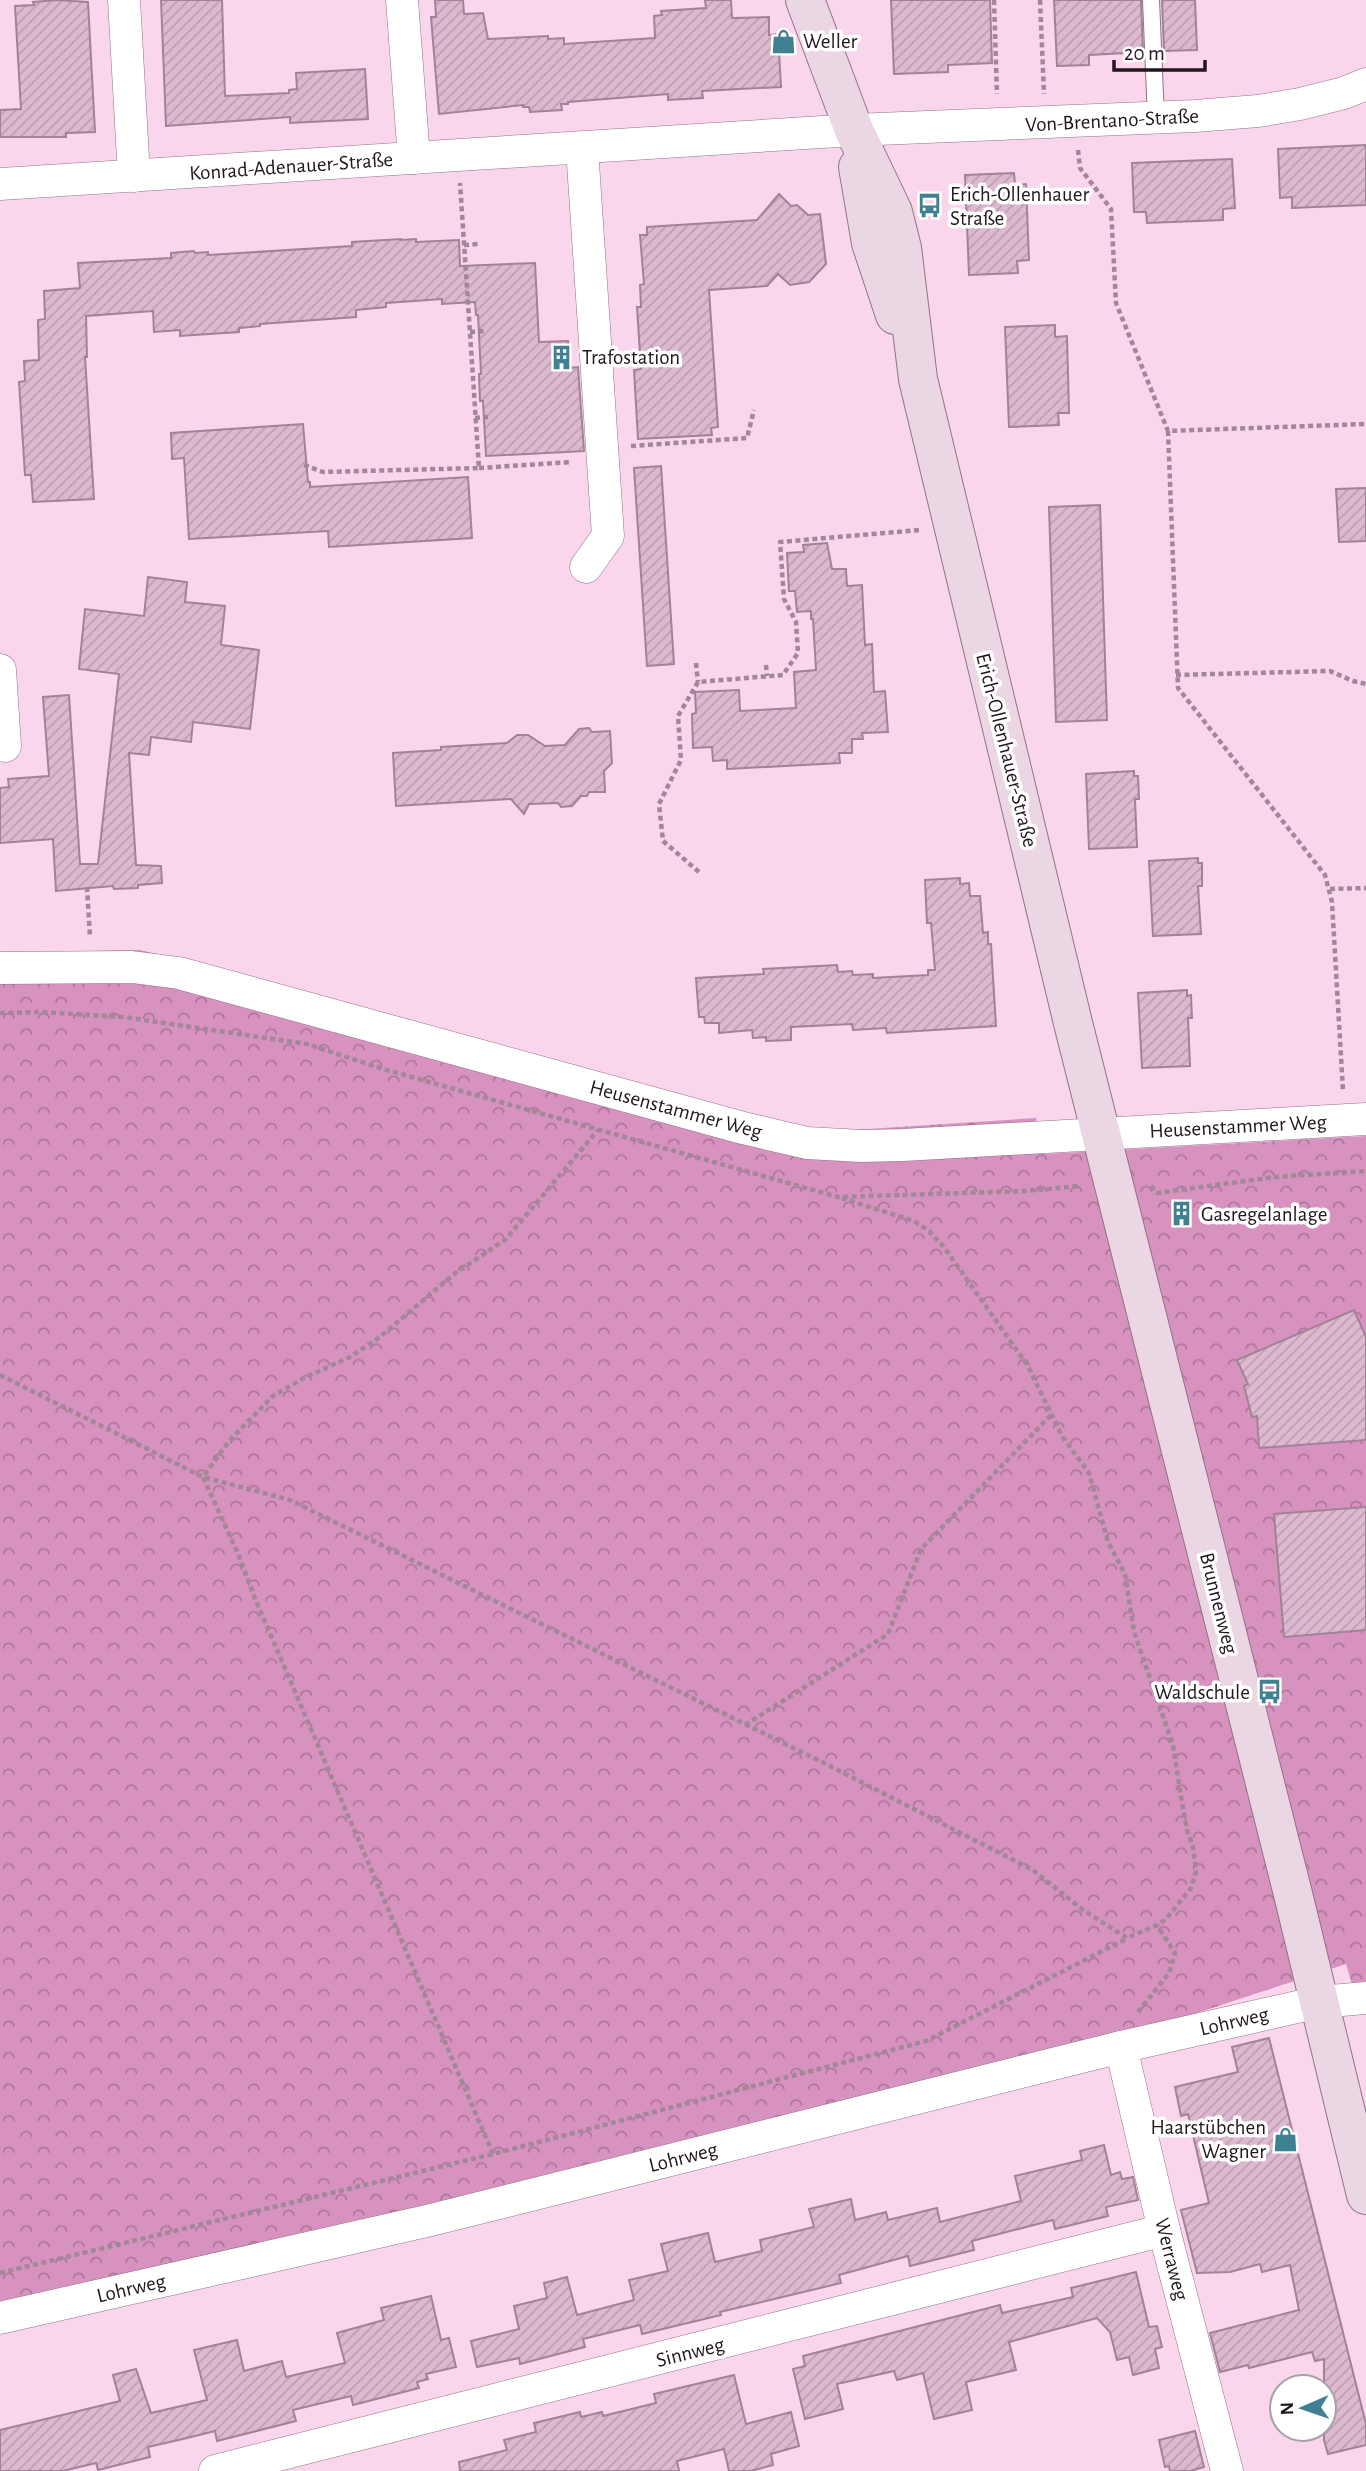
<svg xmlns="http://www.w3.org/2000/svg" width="1366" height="2471" font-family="'Alegreya Sans',sans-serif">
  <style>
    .forest { fill: url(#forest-crowns) }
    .building { fill: url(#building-hatch); stroke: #a28296; stroke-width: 2 }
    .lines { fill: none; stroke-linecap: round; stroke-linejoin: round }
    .lane-casing { stroke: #927286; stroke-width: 18 }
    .street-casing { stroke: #927286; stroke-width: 33 }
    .secondary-casing { stroke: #927286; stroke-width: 40 }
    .path { stroke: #a18797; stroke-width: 4.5; stroke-dasharray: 5 3.5; stroke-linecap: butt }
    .lane { stroke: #fff; stroke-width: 16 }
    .street { stroke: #fff; stroke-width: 32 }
    .secondary { stroke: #ebd7e4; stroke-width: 38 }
    .labels { text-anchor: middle; stroke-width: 7; stroke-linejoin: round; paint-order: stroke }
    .poi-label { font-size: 21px; fill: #22161e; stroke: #fff; text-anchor: start }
    .street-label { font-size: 21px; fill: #22161e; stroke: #fff }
  </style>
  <defs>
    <pattern id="forest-crowns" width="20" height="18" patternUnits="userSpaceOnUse" patternTransform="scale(1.75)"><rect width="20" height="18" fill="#d792bf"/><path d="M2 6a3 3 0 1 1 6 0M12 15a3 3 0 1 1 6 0" fill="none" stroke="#ae769b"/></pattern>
    <pattern id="building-hatch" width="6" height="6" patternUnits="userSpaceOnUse" patternTransform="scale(1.75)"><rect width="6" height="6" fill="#dcb9cf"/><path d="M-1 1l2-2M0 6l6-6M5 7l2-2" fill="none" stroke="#bc9eb1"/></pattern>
  </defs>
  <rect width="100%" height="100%" fill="#f9d6eb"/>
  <path class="forest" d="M139,950L207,965L774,1122L818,1130H852L1036,1118L1044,1154L1366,1136V1981L1352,1984L1346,1964L1118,2039L0,2307V953Z"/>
  <g class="building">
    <path d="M57,0L88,2L95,132L66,133V137H0V110L21,109L15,6L34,5L33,2Z"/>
    <path d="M161,0H222L225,96L289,93V90L297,89L296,73L365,69L368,119L290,123V117L166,126Z"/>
    <path d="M435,0H463L464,14L483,13L488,39L548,36V39L564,38V44L655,38L654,16L662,15L661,11L706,8L705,0H731L732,18L769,17V35L778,34L781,87L702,91L703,98L668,100V94L568,102V104H561L562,110L530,112L529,107H523V105L439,114L431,17H436Z"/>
    <path d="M891,0H990L992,63L948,65V72L894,74Z"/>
    <path d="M1054,0H1141L1143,52L1089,55V65L1057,66Z"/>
    <path d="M1162,0H1195L1197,50L1164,51Z"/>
    <path d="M1366,145V205L1292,208V197L1280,198L1278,149Z"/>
    <path d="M1232,159L1235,208L1223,209V220L1147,223L1146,212H1134L1132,163Z"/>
    <path d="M1014,173L1015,185L1026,184L1029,260L1017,261L1018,273L969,275L965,175Z"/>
    <path d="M779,194L791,206L797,205L808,215L820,214L826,264L809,282L790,285L778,274L767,286L709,290L718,427L711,428L712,435L638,439L634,370L641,369L637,307H641L640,285L644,284L640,235H647V227L757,220Z"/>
    <path d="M401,239V240L416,239V242L459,240L460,266L535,263L539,342L568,341L569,368L578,367L584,451L486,456L483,401H480L479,374H481L478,315H476L475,302L442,304V299L386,303V307L356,310V317L260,324V326L239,328V332L180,336V330L154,332L153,311L86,316L87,357H85L94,499L33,502L31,475H25L19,382L25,381L24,361L39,360L38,320L45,319L44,291L80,288L78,263L171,258V253L194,251L195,253L208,252V255L352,246V242Z"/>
    <path d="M1055,325V337L1067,336L1069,413H1058L1059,425L1009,427L1005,327Z"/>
    <path d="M303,424L308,482H310V487L468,477L472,538L329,547L328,531L189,539L184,458L172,459L171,433Z"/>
    <path d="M661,466L674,664L647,666L634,468Z"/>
    <path d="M1366,488V541L1339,542L1336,489Z"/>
    <path d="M1100,505L1107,720L1056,722L1049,507Z"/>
    <path d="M827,543L832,569H846L847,586L862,585L865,645L872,644L874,692L885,691L888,732L862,733L863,739H852V753H839L840,763L727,769V760L713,761L712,747L693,748L692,714L696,713L695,692L739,690L740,711L796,708L794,672L816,670L813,619H811V611L797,612L795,591H789L787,553L804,552L803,545Z"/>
    <path d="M148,577L187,582L185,602L225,606L221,645L259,650L250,729L193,722L191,742L151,737L149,755L129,753L136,865L161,866L162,883L138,885V888L114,889L113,886L56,891L53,839L0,843V788L9,787L8,779L49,776L43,697L69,695L80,864H98L119,674L79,669L85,609L144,616Z"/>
    <path d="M589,728L592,732L610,731L612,763L604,771L605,792H589L587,796H581L572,806L561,807L558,803L529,804L524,814L511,799L396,806L393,753L441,750V747L507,743L517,735H528L545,746L565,745L579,729Z"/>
    <path d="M1134,771V776H1138L1139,799H1135L1137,847L1089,849L1086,774Z"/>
    <path d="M1198,858V863H1202V886H1198L1201,934L1153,936L1149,861Z"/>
    <path d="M960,878V884L969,883L970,896H980L983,933L988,932V944H991L996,1026L887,1033L886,1028L853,1030L852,1024L791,1027V1040L766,1041V1037L753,1038L752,1030L719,1033V1023H705L704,1017H699L696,978L764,974L763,969L837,965L838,972L852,971L853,975L873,974V978L928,975V970H935L931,923H927L925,880Z"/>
    <path d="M1187,990V996L1191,995L1192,1018H1188L1190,1066L1142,1068L1138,993Z"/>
    <path d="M1354,1310L1366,1337V1440L1259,1448L1257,1416L1252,1417L1244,1386L1248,1384L1237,1360Z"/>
    <path d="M1366,1507V1630L1284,1637L1274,1514Z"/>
    <path d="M1269,2038L1366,2424V2445L1328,2454L1324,2440V2359L1315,2361L1312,2352L1249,2368L1248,2365L1220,2372L1210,2333L1299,2310L1290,2265L1262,2272L1260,2264L1230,2272L1197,2273L1181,2210L1209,2203L1188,2114L1181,2116L1175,2087L1238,2072L1232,2047Z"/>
    <path d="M1104,2145L1111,2175L1120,2172L1122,2179L1133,2177L1138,2200L1106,2207L1108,2216L1055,2229L1053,2220L972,2241L974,2250L910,2266L908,2256L839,2275L841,2283L720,2312L721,2315L642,2334L640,2325L583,2339L585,2347L520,2364L519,2358L477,2367L471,2341L519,2329L514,2306L547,2298L544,2283L567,2277L577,2315L634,2300L629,2280L668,2271L661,2244L708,2233L715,2262L762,2251L760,2240L814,2227L809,2209L851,2199L855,2220L886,2212L888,2220L937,2208L940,2222L1021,2201L1015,2176L1082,2160L1080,2151Z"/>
    <path d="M1136,2272L1149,2327L1157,2326L1162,2347L1155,2349L1159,2368L1133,2375L1129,2357L1117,2360L1110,2332L1097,2318L1009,2342L1016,2370L966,2382L972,2410L934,2419L923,2373L897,2380L894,2371L837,2384L843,2409L805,2419L793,2369L805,2366L803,2356L1000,2305L1002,2313L1073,2297L1071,2288Z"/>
    <path d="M431,2296L441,2340L449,2338L456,2367L426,2374L428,2379L417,2382L419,2388L353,2405L351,2396L293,2410L296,2421L217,2441L215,2431L187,2438L148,2447L150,2457L98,2470L96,2463L63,2471H0V2430L120,2401L113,2375L136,2369L151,2413L207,2400L194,2350L237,2340L244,2371L282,2361L286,2377L345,2363L337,2333L384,2320L381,2308Z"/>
    <path d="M734,2375L746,2424L791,2412L799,2446L771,2454L773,2465L751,2471H729L724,2449L677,2461L679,2471H460L459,2462L507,2450L504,2440L536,2432L534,2423L580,2412L581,2417L602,2412L603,2416L656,2403L654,2394Z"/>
    <path d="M1195,2431L1204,2467L1190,2471H1170L1169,2466L1165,2467L1159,2440Z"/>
  </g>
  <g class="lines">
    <defs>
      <path id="lane" d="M1151,0L1156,118"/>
      <g id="street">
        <path d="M124,0L134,176"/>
        <path d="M402,0L414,158"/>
        <path d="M582,148L608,536L586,567"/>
        <path d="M0,184L854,130L1195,116L1258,111L1300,104L1344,93L1366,84"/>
        <path d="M0,670L5,746"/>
        <path d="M0,968L132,967L179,973L743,1128L807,1143L862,1146L903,1145L1366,1119"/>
        <path d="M1121,2047L1164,2230L1227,2471"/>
        <path d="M0,2318L431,2220L1121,2047L1319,2002L1366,1998"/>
        <path d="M215,2471L1164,2230"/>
      </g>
      <g id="secondary">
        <path d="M805,0L854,130L893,212L902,248L918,379L1073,1023L1294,1898L1366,2195"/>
        <path d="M858,167L871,243L895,315"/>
      </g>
    </defs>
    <use href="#lane" class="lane-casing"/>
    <use href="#street" class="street-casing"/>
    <use href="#secondary" class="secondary-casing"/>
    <g class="path">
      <path d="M994,0L997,94"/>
      <path d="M1040,0L1044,94"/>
      <path d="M1078,150L1080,168L1111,209L1116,303L1168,431L1366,424"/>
      <path d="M464,245L479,244"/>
      <path d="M470,332L485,331"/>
      <path d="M475,418L488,417"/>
      <path d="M1168,431L1178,688L1325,875L1332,902L1343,1091"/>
      <path d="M631,446L747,438L754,410"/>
      <path d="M304,465L323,472L479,468L460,183"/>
      <path d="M479,468L572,462"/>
      <path d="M696,663L698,682"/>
      <path d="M766,665L767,676"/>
      <path d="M1176,675L1330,671L1353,681L1366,684"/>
      <path d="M699,872L663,841L659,804L681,760L678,716L698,682L783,675L798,653L796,622L784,599L780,542L919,530"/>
      <path d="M87,887L90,937"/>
      <path d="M1330,889L1366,888"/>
      <path d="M0,1013L41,1012L124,1017L307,1044L383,1069L838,1197L1025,1191L1079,1186"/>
      <path d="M1151,1186L1157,1193L1275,1177L1366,1171"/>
      <path d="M0,1375L203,1477L290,1500L822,1762L1033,1870L1083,1910L1127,1938L1157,1925L1166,1919L1191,1888L1196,1872L1193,1847L1187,1830L1181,1797L1173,1745L1134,1632L1125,1574L1108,1542L1089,1473L1062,1436L1028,1366L944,1247L929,1231L914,1221L838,1197"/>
      <path d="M745,1725L888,1634L921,1549L1052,1414"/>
      <path d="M1138,2012L1169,1973L1175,1953L1157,1925"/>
      <path d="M493,2154L254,1596L239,1556L203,1477L229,1441L273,1396L304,1378L350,1357L381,1336L454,1274L506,1239L598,1130"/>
      <path d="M0,2273L493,2154L926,2041L1126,1939"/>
    </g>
    <use href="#lane" class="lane"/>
    <use href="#street" class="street"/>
    <use href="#secondary" class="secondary"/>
  </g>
  <defs>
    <symbol id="shop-bare" viewBox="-9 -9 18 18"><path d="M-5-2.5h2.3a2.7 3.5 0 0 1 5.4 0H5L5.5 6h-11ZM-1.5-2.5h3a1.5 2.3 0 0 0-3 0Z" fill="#3f8192" stroke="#fff" stroke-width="2.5" paint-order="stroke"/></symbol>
    <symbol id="bus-bare" viewBox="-9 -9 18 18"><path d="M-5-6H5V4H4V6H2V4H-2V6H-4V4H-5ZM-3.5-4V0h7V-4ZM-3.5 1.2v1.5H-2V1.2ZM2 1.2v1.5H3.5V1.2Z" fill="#3f8192" stroke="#fff" stroke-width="2.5" paint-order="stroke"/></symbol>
    <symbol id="building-bare" viewBox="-9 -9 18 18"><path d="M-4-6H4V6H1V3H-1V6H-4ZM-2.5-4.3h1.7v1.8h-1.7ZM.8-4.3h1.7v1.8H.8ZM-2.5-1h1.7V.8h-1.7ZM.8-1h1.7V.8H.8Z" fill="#3f8192" stroke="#fff" stroke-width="2.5" paint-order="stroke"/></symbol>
  </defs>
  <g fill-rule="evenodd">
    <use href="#shop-bare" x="766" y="24" width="35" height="35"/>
    <use href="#bus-bare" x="912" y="188" width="35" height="35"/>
    <use href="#building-bare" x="544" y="340" width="35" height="35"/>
    <use href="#building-bare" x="1164" y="1196" width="35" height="35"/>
    <use href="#bus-bare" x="1252" y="1674" width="35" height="35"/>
    <use href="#shop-bare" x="1268" y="2122" width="35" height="35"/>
  </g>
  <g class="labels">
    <g class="poi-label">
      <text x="803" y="48">Weller</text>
      <text x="950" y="201">Erich-Ollenhauer<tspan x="950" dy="24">Straße</tspan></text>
      <text x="582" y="364">Trafostation</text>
      <text x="1201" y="1221">Gasregelanlage</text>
      <text x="1250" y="1699" text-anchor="end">Waldschule</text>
      <text x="1266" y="2134" text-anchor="end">Haarstübchen<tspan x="1266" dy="24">Wagner</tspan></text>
    </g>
    <g class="street-label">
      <text transform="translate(1112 120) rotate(-3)" y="7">Von-Brentano-Straße</text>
      <text transform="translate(291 166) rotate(-4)" y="7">Konrad-Adenauer-Straße</text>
      <text transform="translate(1007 750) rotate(76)" y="7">Erich-Ollenhauer-Straße</text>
      <text transform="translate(676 1109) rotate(15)" y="7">Heusenstammer Weg</text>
      <text transform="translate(1238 1126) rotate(-3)" y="7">Heusenstammer Weg</text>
      <text transform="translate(1219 1603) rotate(76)" y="7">Brunnenweg</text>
      <text transform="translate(1234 2021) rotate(-13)" y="7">Lohrweg</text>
      <text transform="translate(683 2157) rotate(-14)" y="7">Lohrweg</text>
      <text transform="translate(1172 2259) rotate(76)" y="7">Werraweg</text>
      <text transform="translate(131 2288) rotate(-13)" y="7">Lohrweg</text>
      <text transform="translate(690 2352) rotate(-14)" y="7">Sinnweg</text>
    </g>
  </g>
  <g transform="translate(1303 2408) rotate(268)"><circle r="33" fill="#ffffff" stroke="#a7a2a5" stroke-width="2"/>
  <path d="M0-5L12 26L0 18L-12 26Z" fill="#3f8192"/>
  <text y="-10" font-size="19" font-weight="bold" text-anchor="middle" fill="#22161e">N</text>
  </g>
  <path d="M1114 60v10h91v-10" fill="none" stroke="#22161e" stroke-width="3.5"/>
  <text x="1124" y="60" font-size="21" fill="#22161e" stroke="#ffffff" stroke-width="5" paint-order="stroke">20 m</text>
</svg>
